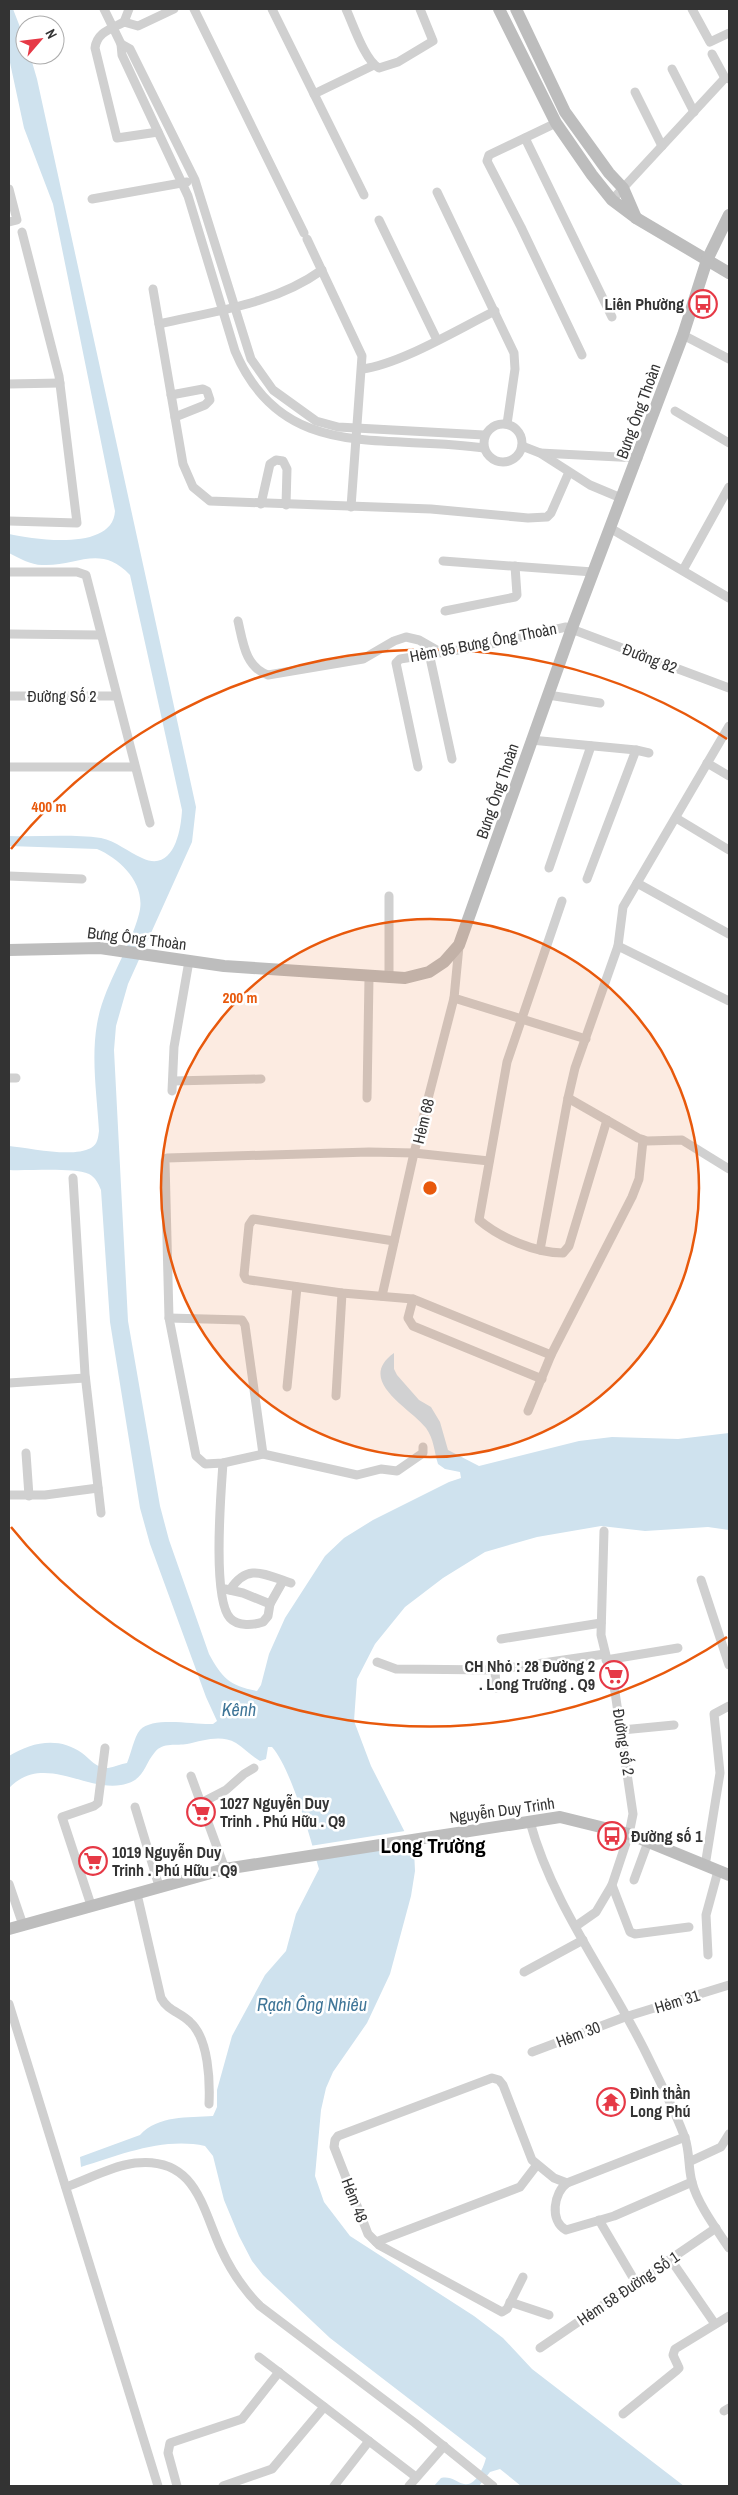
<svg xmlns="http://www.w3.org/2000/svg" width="738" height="2495" font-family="'Archivo Narrow',sans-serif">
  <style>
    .water { fill: #cfe2ee }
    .pier { fill: #fff }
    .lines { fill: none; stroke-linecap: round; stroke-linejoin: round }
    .street { stroke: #d0d0d0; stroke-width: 9 }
    .secondary { stroke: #bdbdbd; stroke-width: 12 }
    .ring { fill: none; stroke: #e8590c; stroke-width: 2.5 }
    .labels { text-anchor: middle; stroke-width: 5; stroke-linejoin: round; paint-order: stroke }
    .poi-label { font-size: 16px; font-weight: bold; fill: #333; stroke: #fff; text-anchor: start }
    .street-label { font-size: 16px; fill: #333; stroke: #fff }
    .water-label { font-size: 18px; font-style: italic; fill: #3f7597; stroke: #fff }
    .district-label { font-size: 21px; font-weight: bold; fill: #000; stroke: #fff }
    .centre { fill: #e8590c; stroke: #fff; stroke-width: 2.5 }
    .ring-label { font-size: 15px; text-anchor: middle; font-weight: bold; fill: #e8590c; stroke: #fff; stroke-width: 5; stroke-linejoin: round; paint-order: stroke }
  </style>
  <rect width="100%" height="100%" fill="#fff"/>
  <path class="water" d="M9,9H13L25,40V55H30L37,79L196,807L192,842L128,984L116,1026L114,1050L128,1321L160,1506L169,1540L209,1654C222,1678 230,1686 257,1691L261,1685L269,1654L285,1618L325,1556L344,1538L373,1520L449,1482L461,1478L460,1472L445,1469L438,1464C434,1451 434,1439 426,1428C411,1408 355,1381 394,1353V1369L397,1375L419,1400L431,1407L440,1422L448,1450L479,1466L579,1441L612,1437L678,1439L729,1433V1530L708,1527L645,1531L601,1526L537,1537L485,1552L443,1578L405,1607L375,1644L357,1679L354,1721L371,1766L414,1850L415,1871L411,1896L390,1974L367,2023L333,2072L326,2088L321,2110L315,2176L324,2202L350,2236L474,2316L503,2338L532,2369L684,2486H521L500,2469L490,2472L479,2486H434L441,2478C452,2476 455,2482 464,2484C476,2487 484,2466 486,2458L330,2338L263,2275L252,2261L239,2236L224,2200L213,2156L205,2146C163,2137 120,2155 81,2167L80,2157L140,2135C158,2115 188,2118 213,2116L217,2107V2090L232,2036L265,1975L286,1951L296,1914L319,1869C311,1840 291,1768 272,1747H268L266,1759L260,1761C251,1756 244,1748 236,1743C220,1734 203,1741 187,1744C177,1746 163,1742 155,1752C143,1766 145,1781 121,1785C84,1791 43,1753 9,1788V1756C31,1742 59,1736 82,1753C90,1759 97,1769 108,1768C114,1767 121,1764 127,1763C131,1754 134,1737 140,1730C153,1716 195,1725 213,1724L217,1721L206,1697L150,1544L140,1508L110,1322L101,1190C98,1183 96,1178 89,1174C72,1167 29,1171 9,1170V1146C30,1148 72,1158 91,1148C98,1144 98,1137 99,1131C97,1096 91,1059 97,1024C104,984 129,952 139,914C147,885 121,859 97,849L9,846V836C39,837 71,834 101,838C116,841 128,852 142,858C173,873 181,832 182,810L130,575C100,543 76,567 42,565C31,565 19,558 9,553V534C36,540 113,551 115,511L53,204L24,128L9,58Z"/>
  <path class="pier" d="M405,1831L412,1843L313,1859L310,1846Z"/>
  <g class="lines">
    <g class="street">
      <path d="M104,9L121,44L122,55L188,196L235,351C283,465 387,433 484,448"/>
      <path d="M194,9L304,233"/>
      <path d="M272,9L364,195"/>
      <path d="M346,9C353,24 365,61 379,68L398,62L433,41L420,9"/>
      <path d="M692,9L710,42L729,33"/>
      <path d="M124,22L129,9"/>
      <path d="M121,44L130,49L195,180L251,359L273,390L316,421L338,427L484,435"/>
      <path d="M712,54L725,78"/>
      <path d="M672,69L694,112"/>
      <path d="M635,92L662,146"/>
      <path d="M314,94L374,65"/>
      <path d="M556,123L489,155L487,161L521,227L582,355"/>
      <path d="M158,132L117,138L95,48C97,32 111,29 124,22L138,26L174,9"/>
      <path d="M525,138L612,317"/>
      <path d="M9,189L17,220L9,222"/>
      <path d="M437,192L514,353L515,369L507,424"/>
      <path d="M92,199L187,182"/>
      <path d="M612,200L725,78L729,79"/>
      <path d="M379,220L437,340"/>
      <path d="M307,239L362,356L351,507"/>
      <path d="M153,289L183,464L193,487L210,501L431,509L528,518L547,517L551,513L569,472"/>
      <path d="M159,324C215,311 275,304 322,270"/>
      <path d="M683,335L729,359"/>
      <path d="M362,369C401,364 458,329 495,311"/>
      <path d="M9,384L60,383"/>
      <path d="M171,395L203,389L207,391L210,400L205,405L175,417"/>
      <path d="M675,411L729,443"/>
      <circle cx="503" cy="443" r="19"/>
      <path d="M522,446L540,453L590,485L621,498"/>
      <path d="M540,453L638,458"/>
      <path d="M261,504L270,464L276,460L283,461L287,469L286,505"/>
      <path d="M9,521L77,523L59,376L22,232"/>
      <path d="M610,528L729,598"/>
      <path d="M443,561L593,572"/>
      <path d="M683,570L729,487"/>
      <path d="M9,572H77L86,575L150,823"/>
      <path d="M445,611L515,597L517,595L515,566"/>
      <path d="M238,621C243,642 245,667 268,675L363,659L394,641L406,637L419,640L440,652"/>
      <path d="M9,634L100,635"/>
      <path d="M429,653L452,759"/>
      <path d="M548,695L600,703"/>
      <path d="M9,696H116"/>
      <path d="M531,740L636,750L649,753"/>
      <path d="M707,763L729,776"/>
      <path d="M9,767H134"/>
      <path d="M418,767L396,663L400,659L478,647L566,627L729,688"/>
      <path d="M676,818L729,850"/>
      <path d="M549,868L591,746"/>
      <path d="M9,876L82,879"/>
      <path d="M587,879L636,750"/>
      <path d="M637,883L729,934"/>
      <path d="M562,901L507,1062L479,1220C500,1238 536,1253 563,1253L569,1246L607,1120"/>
      <path d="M618,946L729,1001"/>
      <path d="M389,978V896"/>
      <path d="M454,998L586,1039"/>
      <path d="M9,1078H16"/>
      <path d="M173,1081L261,1079"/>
      <path d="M172,1091L174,1047L189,961"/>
      <path d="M367,1098L369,978"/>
      <path d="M568,1098L638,1138L647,1141L682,1140L729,1169"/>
      <path d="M73,1178L85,1374L101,1513"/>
      <path d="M394,1241L253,1219L249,1225L244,1275L246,1279L250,1280L342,1293L413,1299L551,1355"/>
      <path d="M540,1250L568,1098L575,1068L618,946L623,907L729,726"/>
      <path d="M382,1296L414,1153L454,998L459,946"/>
      <path d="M413,1299L408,1318L413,1326L542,1379"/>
      <path d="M169,1318L242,1320L245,1325L263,1454"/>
      <path d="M9,1383L85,1378"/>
      <path d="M287,1387L297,1287"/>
      <path d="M336,1396L342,1293"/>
      <path d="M528,1411L551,1355L632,1197L639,1179L643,1140"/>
      <path d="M423,1447V1453L397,1471L381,1469L357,1475L263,1454L223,1463L205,1464L196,1456L169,1318L165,1161L167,1158L369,1152L414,1153L489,1161"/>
      <path d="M26,1453L29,1496"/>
      <path d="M223,1463C221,1492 212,1598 230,1618C238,1627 254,1625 263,1622L268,1616L270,1604L283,1581"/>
      <path d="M9,1495H45L98,1488"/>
      <path d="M604,1531L601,1635L615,1692L633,1814L629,1834L612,1885L630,1932L635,1934L689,1927"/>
      <path d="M701,1580L729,1665"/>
      <path d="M225,1589L243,1593L270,1604"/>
      <path d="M230,1590C248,1562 265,1575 291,1583"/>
      <path d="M501,1639L601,1623"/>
      <path d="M606,1660L678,1648"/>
      <path d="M377,1662L396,1669L495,1670"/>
      <path d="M496,1688L495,1670L605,1654"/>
      <path d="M622,1730L674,1725"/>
      <path d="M191,1776L225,1869"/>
      <path d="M201,1803L226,1790L244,1774L254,1768"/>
      <path d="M135,1807L159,1886"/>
      <path d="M530,1822C553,1906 609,1977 647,2055C660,2082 675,2110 685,2138C690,2153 688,2168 692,2182C697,2203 717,2230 729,2248"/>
      <path d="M705,1866L720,1773L714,1714L729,1706"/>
      <path d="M634,1880L648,1842"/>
      <path d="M9,1884L23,1925"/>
      <path d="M137,1894L161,1998C168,2011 180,2012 190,2022C209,2039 210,2082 209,2104"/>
      <path d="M91,1905L62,1817L94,1806L98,1803L105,1748"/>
      <path d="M576,1926L596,1912L612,1885"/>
      <path d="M708,1955L706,1915L718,1871"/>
      <path d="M524,1972L583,1940"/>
      <path d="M9,2004L158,2486"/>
      <path d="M532,2052L625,2017L729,1985"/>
      <path d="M691,2161L721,2147L729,2134"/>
      <path d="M567,2183C554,2192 549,2221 566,2230L614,2216L692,2182"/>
      <path d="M66,2187C88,2179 112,2166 135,2163C196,2156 202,2208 221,2249C231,2271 243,2289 260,2306L415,2423L493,2486"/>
      <path d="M599,2220L632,2276"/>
      <path d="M376,2242L520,2187L536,2166"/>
      <path d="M671,2260L715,2324"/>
      <path d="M523,2277L507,2309L502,2312L379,2245L368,2234L334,2147L335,2140L338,2136L492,2078L499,2080L503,2085L532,2160L554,2178L567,2183L685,2137"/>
      <path d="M510,2302L549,2315"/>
      <path d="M540,2348L716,2228"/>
      <path d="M259,2357L416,2477"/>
      <path d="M724,2411L729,2408"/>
      <path d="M623,2414L676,2371L679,2368L673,2355L675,2349L729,2316"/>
      <path d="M177,2486L168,2453L170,2443L242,2419L279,2372"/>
      <path d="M223,2486L272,2469L324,2407"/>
      <path d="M334,2486L369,2441"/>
      <path d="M409,2486L444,2446"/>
    </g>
    <g class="secondary">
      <path d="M499,9L556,123L592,175L612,200L636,218L729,273"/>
      <path d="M516,9L565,112L609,173L623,188L636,218"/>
      <path d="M9,950L100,948L224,966L405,978L429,972L444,962L459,945L572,628L683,335L707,260L729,215"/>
      <path d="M9,1929L225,1869L560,1817L629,1834L729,1875"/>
    </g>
  </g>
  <circle cx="430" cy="1188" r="269" fill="#e8590c" fill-opacity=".12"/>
  <g class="ring">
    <circle cx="430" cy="1188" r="269"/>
    <path d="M727 1637A539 539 0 0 1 11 1527M11 849A539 539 0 0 1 727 739"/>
  </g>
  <defs>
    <symbol id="bus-ring" viewBox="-11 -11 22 22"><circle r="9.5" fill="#fff" stroke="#e63946" stroke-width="1.5"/><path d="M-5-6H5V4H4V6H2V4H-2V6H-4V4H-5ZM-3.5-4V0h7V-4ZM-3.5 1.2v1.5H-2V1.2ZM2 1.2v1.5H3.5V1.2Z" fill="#e63946"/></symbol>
    <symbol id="supermarket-ring" viewBox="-11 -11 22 22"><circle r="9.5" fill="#fff" stroke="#e63946" stroke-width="1.5"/><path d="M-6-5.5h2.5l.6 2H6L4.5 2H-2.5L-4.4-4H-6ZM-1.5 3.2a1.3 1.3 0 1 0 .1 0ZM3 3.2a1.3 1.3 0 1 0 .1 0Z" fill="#e63946"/></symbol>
    <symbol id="temple-ring" viewBox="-11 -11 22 22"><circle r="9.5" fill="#fff" stroke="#e63946" stroke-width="1.5"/><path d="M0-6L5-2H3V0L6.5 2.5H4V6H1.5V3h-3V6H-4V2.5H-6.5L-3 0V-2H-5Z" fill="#e63946"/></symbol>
  </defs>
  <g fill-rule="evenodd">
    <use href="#bus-ring" x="687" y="288" width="32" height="32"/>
    <use href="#supermarket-ring" x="598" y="1659" width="32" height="32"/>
    <use href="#supermarket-ring" x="185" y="1796" width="32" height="32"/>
    <use href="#bus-ring" x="596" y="1820" width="32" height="32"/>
    <use href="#supermarket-ring" x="77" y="1845" width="32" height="32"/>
    <use href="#temple-ring" x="595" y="2086" width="32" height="32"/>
  </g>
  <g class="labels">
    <g class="poi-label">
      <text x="684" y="310" text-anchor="end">Liên Phường</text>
      <text x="595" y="1672" text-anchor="end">CH Nhỏ : 28 Đường 2<tspan x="595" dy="18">. Long Trường . Q9</tspan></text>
      <text x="220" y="1809">1027 Nguyễn Duy<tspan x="220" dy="18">Trinh . Phú Hữu . Q9</tspan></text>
      <text x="631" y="1842">Đường số 1</text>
      <text x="112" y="1858">1019 Nguyễn Duy<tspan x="112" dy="18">Trinh . Phú Hữu . Q9</tspan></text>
      <text x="630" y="2099">Đình thần<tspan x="630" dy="18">Long Phú</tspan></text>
    </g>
    <g class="street-label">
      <text transform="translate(638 411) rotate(-70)" y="6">Bưng Ông Thoàn</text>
      <text transform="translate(483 642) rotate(-11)" y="6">Hẻm 95 Bưng Ông Thoàn</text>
      <text transform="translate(650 658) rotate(21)" y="6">Đường 82</text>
      <text x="62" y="702">Đường Số 2</text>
      <text transform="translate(497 791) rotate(-71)" y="6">Bưng Ông Thoàn</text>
      <text transform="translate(137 938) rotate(7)" y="6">Bưng Ông Thoàn</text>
      <text transform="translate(423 1121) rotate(-76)" y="6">Hẻm 68</text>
      <text transform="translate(624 1742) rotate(81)" y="6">Đường số 2</text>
      <text transform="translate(502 1810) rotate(-8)" y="6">Nguyễn Duy Trinh</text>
      <text transform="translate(677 2001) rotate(-17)" y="6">Hẻm 31</text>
      <text transform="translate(578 2034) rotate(-21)" y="6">Hẻm 30</text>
      <text transform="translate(355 2200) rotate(69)" y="6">Hẻm 48</text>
      <text transform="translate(628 2288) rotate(-34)" y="6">Hẻm 58 Đường Số 1</text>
    </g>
    <g class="water-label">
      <text x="239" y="1716">Kênh</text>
      <text x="312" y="2011">Rạch Ông Nhiêu</text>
    </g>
    <g class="district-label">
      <text x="433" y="1853">Long Trường</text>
    </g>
  </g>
  <circle cx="430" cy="1188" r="8" class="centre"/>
  <g class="ring-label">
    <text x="49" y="812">400 m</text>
    <text x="240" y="1003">200 m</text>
  </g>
  <rect width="738" height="2495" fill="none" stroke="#333333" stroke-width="20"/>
  <g transform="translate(40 40) rotate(62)"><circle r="24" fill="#ffffff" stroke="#adadad"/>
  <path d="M0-4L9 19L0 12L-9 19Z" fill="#e63946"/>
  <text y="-8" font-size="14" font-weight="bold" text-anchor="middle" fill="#333333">N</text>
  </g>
</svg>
